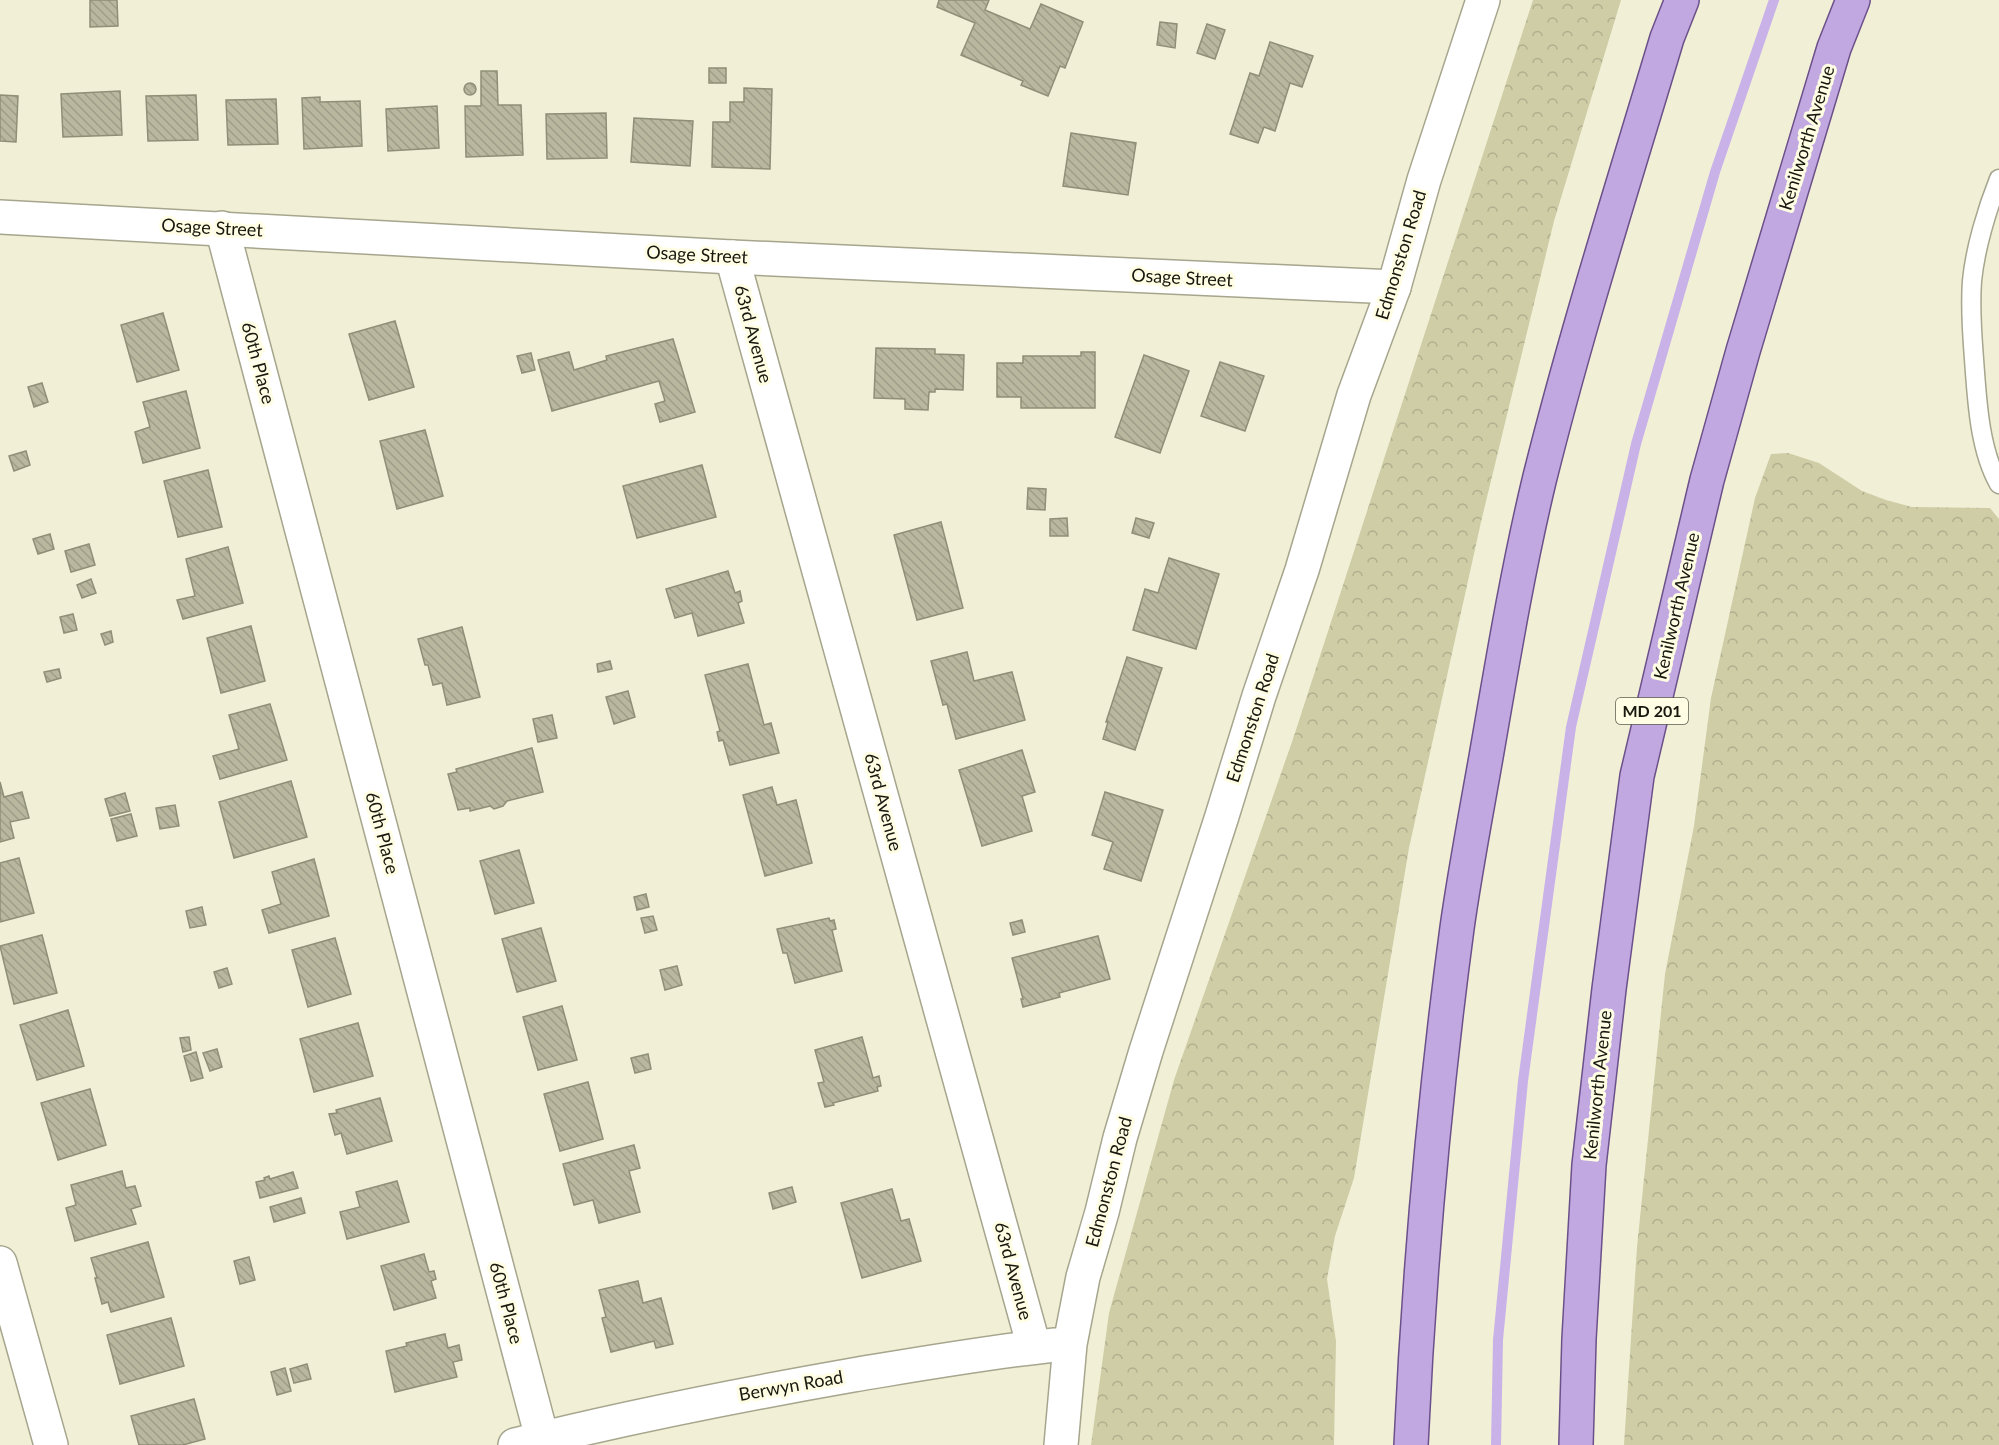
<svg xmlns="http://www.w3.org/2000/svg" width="1999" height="1445" font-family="Lato,sans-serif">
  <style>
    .forest { fill: url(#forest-crowns) }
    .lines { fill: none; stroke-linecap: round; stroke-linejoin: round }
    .stream { stroke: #c9b2e8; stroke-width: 10 }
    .building { fill: url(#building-back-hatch); stroke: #8f8e77; stroke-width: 1.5 }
    .service-casing { stroke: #a6a58d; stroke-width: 21 }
    .minor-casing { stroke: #a6a58d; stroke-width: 36 }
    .tertiary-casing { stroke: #a6a58d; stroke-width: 36 }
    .primary-casing { stroke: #6c508a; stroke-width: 36 }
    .service { stroke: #fff; stroke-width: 18 }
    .minor { stroke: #fff; stroke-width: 33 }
    .tertiary { stroke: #fff; stroke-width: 33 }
    .primary { stroke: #c2a8e1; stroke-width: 33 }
    .labels { text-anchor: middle; stroke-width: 6; stroke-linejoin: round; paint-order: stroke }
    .shield { fill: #fffee4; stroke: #5d5d4f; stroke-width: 1.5 }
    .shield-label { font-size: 16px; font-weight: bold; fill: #18180f }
    .street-label { font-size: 18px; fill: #18180f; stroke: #fffee4 }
  </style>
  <defs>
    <pattern id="forest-crowns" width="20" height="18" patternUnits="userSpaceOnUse" patternTransform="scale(1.5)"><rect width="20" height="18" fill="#cecda6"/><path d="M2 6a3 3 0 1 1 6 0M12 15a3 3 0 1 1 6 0" fill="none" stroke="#b0af8e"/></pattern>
    <pattern id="building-back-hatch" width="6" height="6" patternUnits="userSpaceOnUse" patternTransform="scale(1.5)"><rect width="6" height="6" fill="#b9b89f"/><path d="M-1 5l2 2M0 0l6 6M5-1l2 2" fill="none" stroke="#9e9d88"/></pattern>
  </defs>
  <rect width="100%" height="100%" fill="#f1f0d7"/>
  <g class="forest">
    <path d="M1533,0H1621L1554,221L1481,522L1409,848L1354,1178L1335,1236L1327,1279L1336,1341L1334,1445H1091L1109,1313L1174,1080L1294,736Z"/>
    <path d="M1788,453L1819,463L1862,491L1886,500L1912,507L1990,508L1999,519V1445H1624L1637,1247L1665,974L1694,826L1711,698L1755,498L1771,454Z"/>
  </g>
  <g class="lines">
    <path class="stream" d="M1496,1445L1498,1340L1523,1081L1571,727L1636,444L1715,172L1774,0"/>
  </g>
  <g class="building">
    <path d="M90,0H117L118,26L90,27Z"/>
    <path d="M939,0H989L985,10L1030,29L1041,4L1083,22L1065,68L1060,66L1048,96L1021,85L1023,81L961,55L975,23L937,7Z"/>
    <path d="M1160,22L1177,24L1175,48L1157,45Z"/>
    <path d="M1207,24L1225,30L1215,59L1197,53Z"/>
    <path d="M1270,42L1313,56L1302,87L1290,83L1275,131L1264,127L1258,143L1230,134L1250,73L1259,76Z"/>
    <rect x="709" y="68" width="17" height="15"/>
    <path d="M481,71H497L498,105H521L523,155L466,157L465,106H481Z"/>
    <circle cx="470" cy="89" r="6"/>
    <path d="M744,88L772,89L770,169L712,167L713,122H730V102H744Z"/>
    <path d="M120,91L122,135L63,137L61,94Z"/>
    <path d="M0,95L18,96L16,142L0,141Z"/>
    <path d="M196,95L198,140L148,141L146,96Z"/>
    <path d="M320,97V102L360,101L362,146L304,149L302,98Z"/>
    <path d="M276,99L278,144L228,145L226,100Z"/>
    <path d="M437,106L439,148L388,151L386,109Z"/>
    <path d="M606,113L607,158L547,159L546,114Z"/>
    <path d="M634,118L693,121L690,166L631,162Z"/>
    <path d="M1071,133L1136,143L1128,195L1063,186Z"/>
    <path d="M163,313L179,370L137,382L121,325Z"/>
    <path d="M395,321L414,387L369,400L349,334Z"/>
    <path d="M673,339L695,412L660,422L655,404L665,401L659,381L552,411L538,360L569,352L574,370L607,360L606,356Z"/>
    <path d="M876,348L935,349V354L964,355L963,390L935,389V392H929L928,410L905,409V399L874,398Z"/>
    <path d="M1081,352H1095V408H1021V397H997V363H1023V356H1081Z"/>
    <path d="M531,353L535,370L522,373L517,356Z"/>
    <path d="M1144,355L1189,371L1160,453L1115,437Z"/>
    <path d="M1220,362L1264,376L1245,431L1201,416Z"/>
    <path d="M42,383L48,402L34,407L28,387Z"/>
    <path d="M186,391L200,448L143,463L135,432L150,427L143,402Z"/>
    <path d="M425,430L443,496L397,509L380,441Z"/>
    <path d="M26,451L30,465L14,471L9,456Z"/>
    <path d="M702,465L716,517L637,538L623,486Z"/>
    <path d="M208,470L222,527L178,537L164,481Z"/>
    <path d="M1028,488L1046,489L1045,510L1027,509Z"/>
    <path d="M1067,518L1068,536H1050V519Z"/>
    <path d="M1136,518L1154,523L1149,538L1132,533Z"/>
    <path d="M941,522L963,608L917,620L894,535Z"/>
    <path d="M50,534L54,549L38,554L33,539Z"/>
    <path d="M89,544L95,565L71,572L65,551Z"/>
    <path d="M228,547L243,603L183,619L177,600L195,596L186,559Z"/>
    <path d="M1169,558L1219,574L1196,649L1133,630L1145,589L1158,593Z"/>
    <path d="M728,571L735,593L740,591L742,601L738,603L744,623L698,636L692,613L675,618L666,589Z"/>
    <path d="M91,579L96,593L82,598L77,585Z"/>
    <path d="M73,614L77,630L64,633L60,617Z"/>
    <path d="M251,626L265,681L221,693L207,638Z"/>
    <path d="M462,627L480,697L447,705L442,683L433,685L428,665H425L418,639Z"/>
    <path d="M111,631L113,642L105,645L101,634Z"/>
    <path d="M967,652L974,681L1012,672L1025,720L956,739L947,704L943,705L931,661Z"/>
    <path d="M1127,657L1162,668L1135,750L1103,739L1108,722H1106Z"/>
    <path d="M610,661L612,669L598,672L597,664Z"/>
    <path d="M748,664L764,725L771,723L779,753L730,765L723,740L719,741L717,732L720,731L705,675Z"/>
    <path d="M59,669L61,678L47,682L44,672Z"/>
    <path d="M628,691L635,717L614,724L606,697Z"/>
    <path d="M270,704L287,760L220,779L213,756L239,749L229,715Z"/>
    <path d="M552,715L557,738L538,742L533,719Z"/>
    <path d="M532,748L543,792L507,801L503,806L494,809L490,806L470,811V808L458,810L448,774L457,772L456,769Z"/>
    <path d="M1022,750L1035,792L1022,796L1032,831L982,846L959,770Z"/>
    <path d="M291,781L307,837L234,858L219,802Z"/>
    <path d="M0,782L4,797L22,792L29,818L10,822L14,838L0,842Z"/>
    <path d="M772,787L777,805L796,800L812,863L765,876L743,795Z"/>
    <path d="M1105,792L1163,810L1141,881L1104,869L1113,842L1092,835Z"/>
    <path d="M125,793L130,811L110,816L105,799Z"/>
    <path d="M175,805L179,826L160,829L156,808Z"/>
    <path d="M131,814L137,836L117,841L111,819Z"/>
    <path d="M519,850L534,903L495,914L480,861Z"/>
    <path d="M19,858L34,913L0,922V863Z"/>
    <path d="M314,859L329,916L269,933L262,910L281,904L272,872Z"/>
    <path d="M646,894L649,907L637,910L634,897Z"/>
    <path d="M202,907L206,925L190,928L186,911Z"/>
    <path d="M653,916L657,930L645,933L641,918Z"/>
    <path d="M829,918L830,921L834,920L836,929L832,930L842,971L795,983L787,953H783L777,929Z"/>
    <path d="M1022,920L1025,932L1013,935L1010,923Z"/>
    <path d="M541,928L556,981L517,992L502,939Z"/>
    <path d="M42,935L57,993L14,1004L0,946Z"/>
    <path d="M1098,936L1110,979L1059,993L1060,997L1023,1007L1021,999H1023L1012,958Z"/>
    <path d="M335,938L351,994L308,1007L292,950Z"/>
    <path d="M677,966L682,985L665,990L660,970Z"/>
    <path d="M227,968L232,984L219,988L214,972Z"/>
    <path d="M562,1006L577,1060L538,1070L523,1017Z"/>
    <path d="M68,1010L84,1066L37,1080L20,1025Z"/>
    <path d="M358,1023L373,1076L314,1092L300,1039Z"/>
    <path d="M189,1037L191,1050L183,1052L180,1038Z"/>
    <path d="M862,1037L873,1078L879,1076L881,1086L877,1087L878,1091L833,1103L834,1105L825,1107L818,1083L824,1082L815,1050Z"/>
    <path d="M217,1049L222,1067L210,1071L203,1053Z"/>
    <path d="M196,1052L203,1078L191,1081L184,1056Z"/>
    <path d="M648,1054L651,1069L635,1073L631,1058Z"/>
    <path d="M588,1082L603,1139L560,1151L544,1094Z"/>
    <path d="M90,1089L106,1145L58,1160L41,1103Z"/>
    <path d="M380,1098L392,1141L347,1154L341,1133L335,1135L329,1114L337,1113L336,1110Z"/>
    <path d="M634,1145L640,1168L629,1171L640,1212L599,1223L593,1200L574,1205L563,1164Z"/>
    <path d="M122,1171L126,1188L135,1186L141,1206L131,1209L136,1224L75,1241L66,1208L76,1205L71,1185Z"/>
    <path d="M293,1172L298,1188L260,1198L256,1182L265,1180L264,1178L269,1176L270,1179Z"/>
    <path d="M397,1181L409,1222L347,1239L340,1212L360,1207L356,1192Z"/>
    <path d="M792,1187L796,1202L773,1209L769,1193Z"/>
    <path d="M892,1189L901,1221L909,1219L921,1261L862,1278L841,1203Z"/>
    <path d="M301,1198L305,1213L274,1222L270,1207Z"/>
    <path d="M148,1242L164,1297L111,1312L108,1302L102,1304L95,1278H97L91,1258Z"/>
    <path d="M424,1254L429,1272L434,1271L436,1279L431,1281L436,1298L394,1310L381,1266Z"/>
    <path d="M249,1257L255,1280L240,1284L234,1261Z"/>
    <path d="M638,1281L643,1303L661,1298L673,1344L656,1348L654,1341L611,1352L602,1318L606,1317L599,1290Z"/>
    <path d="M171,1318L184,1366L120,1384L107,1335Z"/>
    <path d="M445,1334L448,1348L459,1345L462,1360L453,1362L457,1377L395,1392L386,1351L407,1346L406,1343Z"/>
    <path d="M307,1364L311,1379L294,1383L290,1369Z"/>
    <path d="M285,1368L291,1391L277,1395L271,1372Z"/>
    <path d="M194,1399L205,1439L183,1445H139L131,1416Z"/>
  </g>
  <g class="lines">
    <defs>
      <path id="service" d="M1999,179C1987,209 1975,249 1972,281C1970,307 1972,334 1974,359C1977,399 1979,449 1999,484"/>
      <g id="minor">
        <path d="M0,217L732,257L1394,287"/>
        <path d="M222,228L542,1438"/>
        <path d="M732,257L1034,1347"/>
        <path d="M0,1263L51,1445"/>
        <path d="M515,1445C627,1417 739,1395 853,1375C920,1364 988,1352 1055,1345"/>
      </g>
      <path id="tertiary" d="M1061,1445L1070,1344L1083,1277L1102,1212L1120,1138L1146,1051L1222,816L1259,696L1302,570L1354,395L1394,287L1424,180L1483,0"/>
      <g id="primary">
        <path d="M1411,1445C1419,1272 1434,1100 1457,928C1465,871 1476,814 1486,757C1502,665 1517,573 1539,481C1576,332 1623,185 1667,38L1682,0"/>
        <path d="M1576,1445L1579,1339L1589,1165L1609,989L1637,776L1707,480L1743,351L1834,48L1853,0"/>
      </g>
    </defs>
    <use href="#service" class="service-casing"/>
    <use href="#minor" class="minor-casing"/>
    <use href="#tertiary" class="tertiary-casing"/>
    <use href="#primary" class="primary-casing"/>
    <use href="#service" class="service"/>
    <use href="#minor" class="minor"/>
    <use href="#tertiary" class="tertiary"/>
    <use href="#primary" class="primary"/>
  </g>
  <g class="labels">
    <rect class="shield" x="1616" y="698" width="72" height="26" rx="4.5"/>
    <g class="shield-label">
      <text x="1652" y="717">MD 201</text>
    </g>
    <g class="street-label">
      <text transform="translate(1807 138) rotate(-73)" y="6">Kenilworth Avenue</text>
      <text transform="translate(212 228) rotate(3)" y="6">Osage Street</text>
      <text transform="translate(697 255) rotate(3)" y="6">Osage Street</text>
      <text transform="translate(1401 255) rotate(-73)" y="6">Edmonston Road</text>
      <text transform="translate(1182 278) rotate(3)" y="6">Osage Street</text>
      <text transform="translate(753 334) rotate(75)" y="6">63rd Avenue</text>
      <text transform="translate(258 363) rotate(75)" y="6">60th Place</text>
      <text transform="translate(1677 606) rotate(-77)" y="6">Kenilworth Avenue</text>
      <text transform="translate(1253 718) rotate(-72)" y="6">Edmonston Road</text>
      <text transform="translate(883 802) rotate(75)" y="6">63rd Avenue</text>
      <text transform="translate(382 833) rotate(75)" y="6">60th Place</text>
      <text transform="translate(1598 1085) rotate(-84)" y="6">Kenilworth Avenue</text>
      <text transform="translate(1109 1182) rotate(-75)" y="6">Edmonston Road</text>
      <text transform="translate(1013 1271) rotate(75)" y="6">63rd Avenue</text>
      <text transform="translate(506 1303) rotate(75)" y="6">60th Place</text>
      <text transform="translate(791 1386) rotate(-10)" y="6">Berwyn Road</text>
    </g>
  </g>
</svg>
